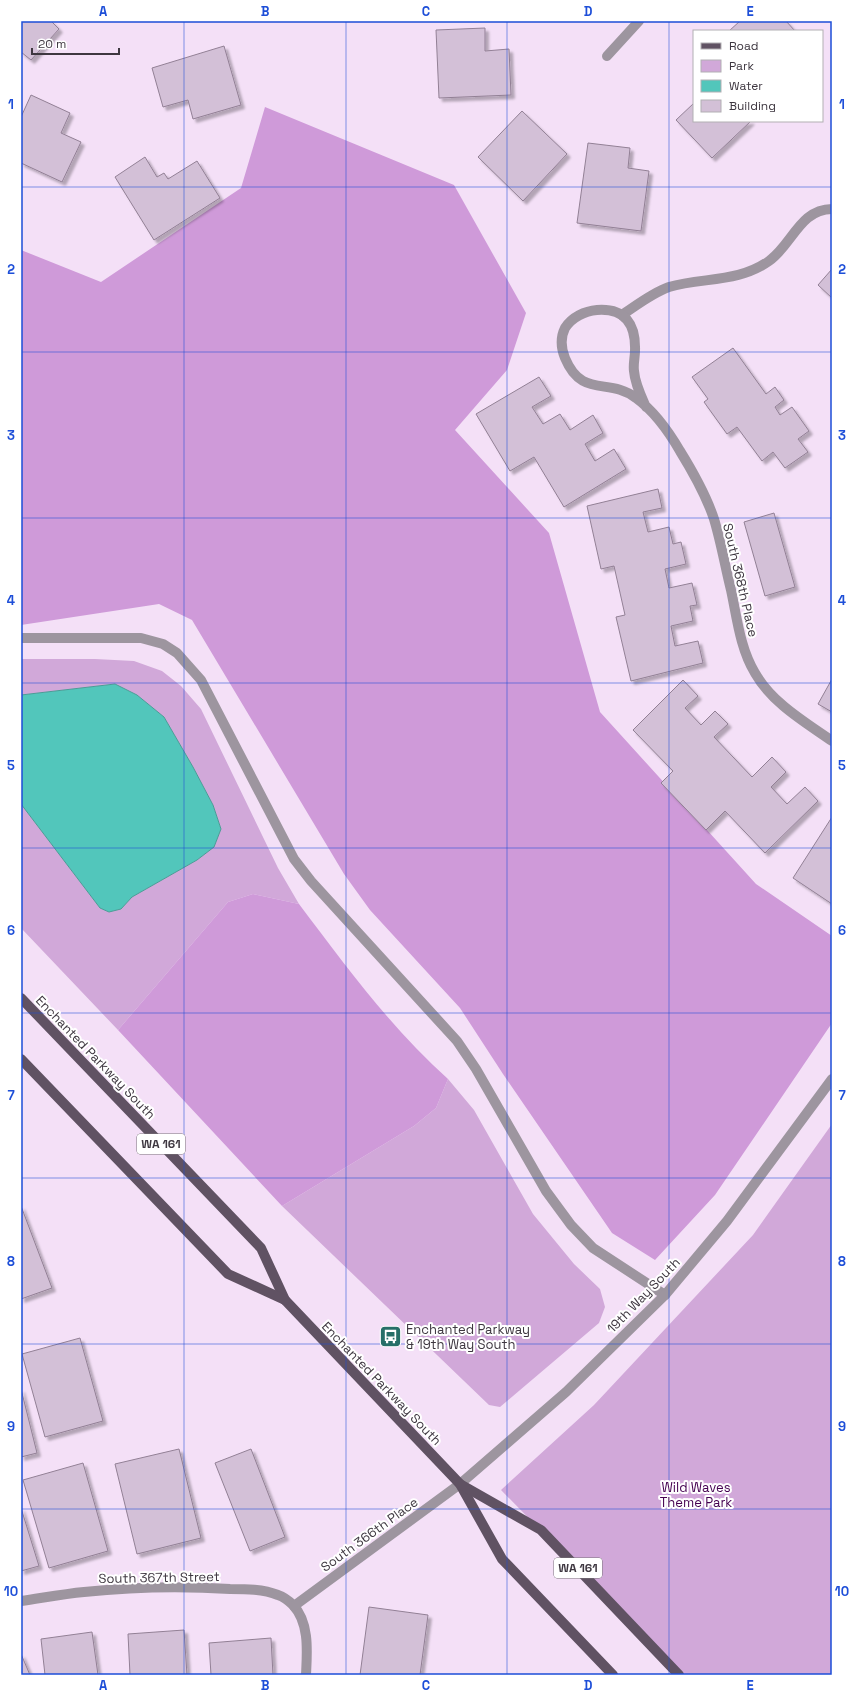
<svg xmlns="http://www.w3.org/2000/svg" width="853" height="1696" font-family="'Space Grotesk',sans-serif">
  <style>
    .green { fill: #d1a8d9 }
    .forest { fill: #cf9ad9 }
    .water { fill: #52c6bb; stroke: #4c9b96 }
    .building { fill: #d3c0d7; stroke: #928095; filter: url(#shadow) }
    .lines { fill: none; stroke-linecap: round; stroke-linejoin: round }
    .minor { stroke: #9d959f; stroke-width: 10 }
    .major { stroke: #605263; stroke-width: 10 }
    .grid { fill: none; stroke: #1d4ed8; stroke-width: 1; stroke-opacity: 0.55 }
    .labels { text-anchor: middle; stroke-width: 4; stroke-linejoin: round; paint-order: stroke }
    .shield { fill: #fff; stroke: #787379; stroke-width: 1 }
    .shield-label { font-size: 12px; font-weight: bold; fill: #3e3740 }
    .street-label { font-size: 13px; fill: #3e3740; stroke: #fff }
    .poi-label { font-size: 13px; fill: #3e3740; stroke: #fff; text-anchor: start }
    .park-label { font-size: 13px; fill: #440050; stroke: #fff }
    .neatline { fill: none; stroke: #1d4ed8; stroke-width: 1.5 }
    .grid-label { font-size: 13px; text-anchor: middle; font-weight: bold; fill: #1d4ed8 }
  </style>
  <defs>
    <filter id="shadow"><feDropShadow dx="3.5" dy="3.5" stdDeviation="1" flood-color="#0004"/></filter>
  </defs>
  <rect width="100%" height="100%" fill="#f4e0f7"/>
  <g class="green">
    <path d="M21,659H95L134,661L162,671L181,686L201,709L278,868L299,904L253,894L228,902L118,1030L21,928V804L100,908L109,912L121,909L132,897L197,860L214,847L221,829L213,805L193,767L164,717L137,695L115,684L21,695Z"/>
    <path d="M448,1079L474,1110L533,1214L574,1264L600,1289L605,1307L599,1323L500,1407L489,1405L282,1206L414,1126L436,1108Z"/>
    <path d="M832,1124V1675H683L501,1490L594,1405L753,1235Z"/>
  </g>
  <g class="forest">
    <path d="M265,107L454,185L526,313L507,370L455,430L549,533L600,712L756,884L832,936V1023L715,1195L655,1260L612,1233L503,1074L460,1008L370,910L344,874L192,620L159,604L21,625V250L101,282L241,188Z"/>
    <path d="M253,894L299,904C345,965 391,1028 448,1079L436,1108L414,1126L282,1206L118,1030L228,902Z"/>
  </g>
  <path class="water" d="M115,684L137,695L164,717L193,767L213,805L221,829L214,847L197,860L132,897L121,909L109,912L100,908L21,804V695Z"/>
  <g class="building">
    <path d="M21,21H51L59,29L31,60L21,52Z"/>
    <path d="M740,21H786L795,31H729Z"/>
    <path d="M485,28V51L509,49L511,95L439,98L436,30Z"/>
    <path d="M224,46L241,105L193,119L188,100L163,107L152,68Z"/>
    <path d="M31,95L70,113L61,133L81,142L62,182L21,163V117Z"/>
    <path d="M694,103V121H751L712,158L676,120Z"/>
    <path d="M522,111L567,154L523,201L478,157Z"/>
    <path d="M588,143L630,148L628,168L649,171L641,231L577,223Z"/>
    <path d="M145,157L157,177L164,173L168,179L197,161L220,198L154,240L115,177Z"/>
    <path d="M832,269V298L818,285Z"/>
    <path d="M733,348L766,394L775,387L784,400L775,407L780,415L792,407L809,431L798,439L808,452L785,468L773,452L762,461L737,427L727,434L704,402L708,399L692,377Z"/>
    <path d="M539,377L551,396L532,407L543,424L560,414L570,430L593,415L603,433L585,444L595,461L614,449L626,469L564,507L534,457L510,471L476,414Z"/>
    <path d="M658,489L662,508L643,512L648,532L669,527L673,544L681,542L686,564L665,569L669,588L692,583L697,605L690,606L693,621L671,626L675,646L698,641L703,663L631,681L616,617L625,615L614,566L601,569L587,506Z"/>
    <path d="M774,513L795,587L765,596L744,522Z"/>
    <path d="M832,679V712L818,704Z"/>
    <path d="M683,680L698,696L685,708L701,725L715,711L728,724L714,737L752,777L772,757L786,772L771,787L787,804L805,787L818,801L765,853L725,811L706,830L661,783L673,771L633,730Z"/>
    <path d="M832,817V904L793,878Z"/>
    <path d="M21,1206L52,1288L21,1299Z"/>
    <path d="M80,1338L103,1421L45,1437L22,1354Z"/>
    <path d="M21,1389L37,1453L21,1457Z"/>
    <path d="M179,1449L201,1538L137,1554L115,1464Z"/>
    <path d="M251,1449L285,1537L250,1551L215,1463Z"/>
    <path d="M83,1463L108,1551L49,1568L23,1480Z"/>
    <path d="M21,1508L39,1566L21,1571Z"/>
    <path d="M369,1607L428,1615L420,1675H360Z"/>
    <path d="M184,1630L187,1675H130L128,1634Z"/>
    <path d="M92,1632L98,1675H45L41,1639Z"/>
    <path d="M271,1638L273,1675H211L209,1643Z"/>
    <path d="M21,1654L30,1675H21Z"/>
  </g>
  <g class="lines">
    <g class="minor">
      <path d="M607,56L639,21"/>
      <path d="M622,315C637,305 652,293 669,287C703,277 738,283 769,261C792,245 800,209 832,209"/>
      <path d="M646,407C641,396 635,384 634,371C633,364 635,357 635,351C636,324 625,308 597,310C585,311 572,317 565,328C560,338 561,348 565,358C582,399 609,377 636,398C654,411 669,432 680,451C693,472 706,495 714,519C721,542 725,566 731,590C737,618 740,648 755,673C772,703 805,722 832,741"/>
      <path d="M21,638H141L163,644L177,653L201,680L294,859L311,881L457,1041L476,1069L546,1191L571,1225L593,1248L665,1295"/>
      <path d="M21,1601C42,1598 63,1594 84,1592C132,1587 182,1586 230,1589C246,1589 263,1589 278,1595C284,1597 289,1601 293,1605C310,1623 307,1653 306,1675"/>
      <path d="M294,1606L460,1484L566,1392L665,1295L727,1221L832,1079"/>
    </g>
    <g class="major">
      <path d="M21,998L261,1248L285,1300L460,1484L502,1559L613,1675"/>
      <path d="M21,1059L228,1274L285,1300"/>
      <path d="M460,1484L541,1530L679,1675"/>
    </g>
  </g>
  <path class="grid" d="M184,21V1675M346,21V1675M507,21V1675M669,21V1675M21,187H832M21,352H832M21,518H832M21,683H832M21,848H832M21,1013H832M21,1178H832M21,1344H832M21,1509H832"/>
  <defs>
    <symbol id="bus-square" viewBox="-11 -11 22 22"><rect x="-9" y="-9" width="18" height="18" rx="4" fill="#266f68" stroke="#fff"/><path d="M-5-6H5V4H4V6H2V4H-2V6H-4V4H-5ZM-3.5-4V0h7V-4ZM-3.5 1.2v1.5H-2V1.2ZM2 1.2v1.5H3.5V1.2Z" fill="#fff"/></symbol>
  </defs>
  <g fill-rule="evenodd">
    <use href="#bus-square" x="378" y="1324" width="25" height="25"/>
  </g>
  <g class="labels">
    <g class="shield">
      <rect x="137" y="1134" width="48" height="20" rx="3"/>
      <rect x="554" y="1558" width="48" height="20" rx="3"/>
    </g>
    <g class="shield-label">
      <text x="161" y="1148">WA 161</text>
      <text x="578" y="1572">WA 161</text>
    </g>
    <g class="street-label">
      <text transform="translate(741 580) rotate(77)" y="5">South 368th Place</text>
      <text transform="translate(96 1057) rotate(46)" y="5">Enchanted Parkway South</text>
      <text transform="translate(643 1295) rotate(-46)" y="5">19th Way South</text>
      <text transform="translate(382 1383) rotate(46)" y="5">Enchanted Parkway South</text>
      <text transform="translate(369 1534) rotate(-36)" y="5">South 366th Place</text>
      <text transform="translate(159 1577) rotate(-1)" y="5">South 367th Street</text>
    </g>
    <g class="poi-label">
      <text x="406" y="1334">Enchanted Parkway<tspan x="406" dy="15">&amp; 19th Way South</tspan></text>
    </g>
    <g class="park-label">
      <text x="696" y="1492">Wild Waves<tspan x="696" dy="15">Theme Park</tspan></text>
    </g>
  </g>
  <rect width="853" height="1696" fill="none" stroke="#ffffff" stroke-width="44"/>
  <rect x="693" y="30" width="130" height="92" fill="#ffffff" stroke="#b2afb3"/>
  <rect x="701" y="43" width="20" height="6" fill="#605263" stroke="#b2afb3"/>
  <text x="729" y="50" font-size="12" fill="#3e3740">Road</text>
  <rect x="701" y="60" width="20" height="12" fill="#d1a8d9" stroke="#b2afb3"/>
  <text x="729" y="70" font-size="12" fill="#3e3740">Park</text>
  <rect x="701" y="80" width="20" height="12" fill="#52c6bb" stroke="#b2afb3"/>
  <text x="729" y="90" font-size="12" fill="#3e3740">Water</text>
  <rect x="701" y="100" width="20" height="12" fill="#d3c0d7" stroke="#b2afb3"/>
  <text x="729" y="110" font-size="12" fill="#3e3740">Building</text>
  <path d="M32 48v6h87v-6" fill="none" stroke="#3e3740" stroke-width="2"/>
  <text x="38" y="48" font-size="12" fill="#3e3740" stroke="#ffffff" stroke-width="3" paint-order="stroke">20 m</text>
  <rect x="22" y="22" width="809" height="1652" class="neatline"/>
  <g class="grid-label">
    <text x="103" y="16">A</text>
    <text x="265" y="16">B</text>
    <text x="426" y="16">C</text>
    <text x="588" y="16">D</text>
    <text x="750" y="16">E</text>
    <text x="11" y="109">1</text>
    <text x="842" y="109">1</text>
    <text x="11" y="274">2</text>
    <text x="842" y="274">2</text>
    <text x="11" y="440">3</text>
    <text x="842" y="440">3</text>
    <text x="11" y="605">4</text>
    <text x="842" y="605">4</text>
    <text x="11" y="770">5</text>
    <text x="842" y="770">5</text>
    <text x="11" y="935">6</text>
    <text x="842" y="935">6</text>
    <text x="11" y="1100">7</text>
    <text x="842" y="1100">7</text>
    <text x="11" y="1266">8</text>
    <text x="842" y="1266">8</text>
    <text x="11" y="1431">9</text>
    <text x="842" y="1431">9</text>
    <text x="11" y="1596">10</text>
    <text x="842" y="1596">10</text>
    <text x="103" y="1690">A</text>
    <text x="265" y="1690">B</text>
    <text x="426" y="1690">C</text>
    <text x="588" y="1690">D</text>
    <text x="750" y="1690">E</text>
  </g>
</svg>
